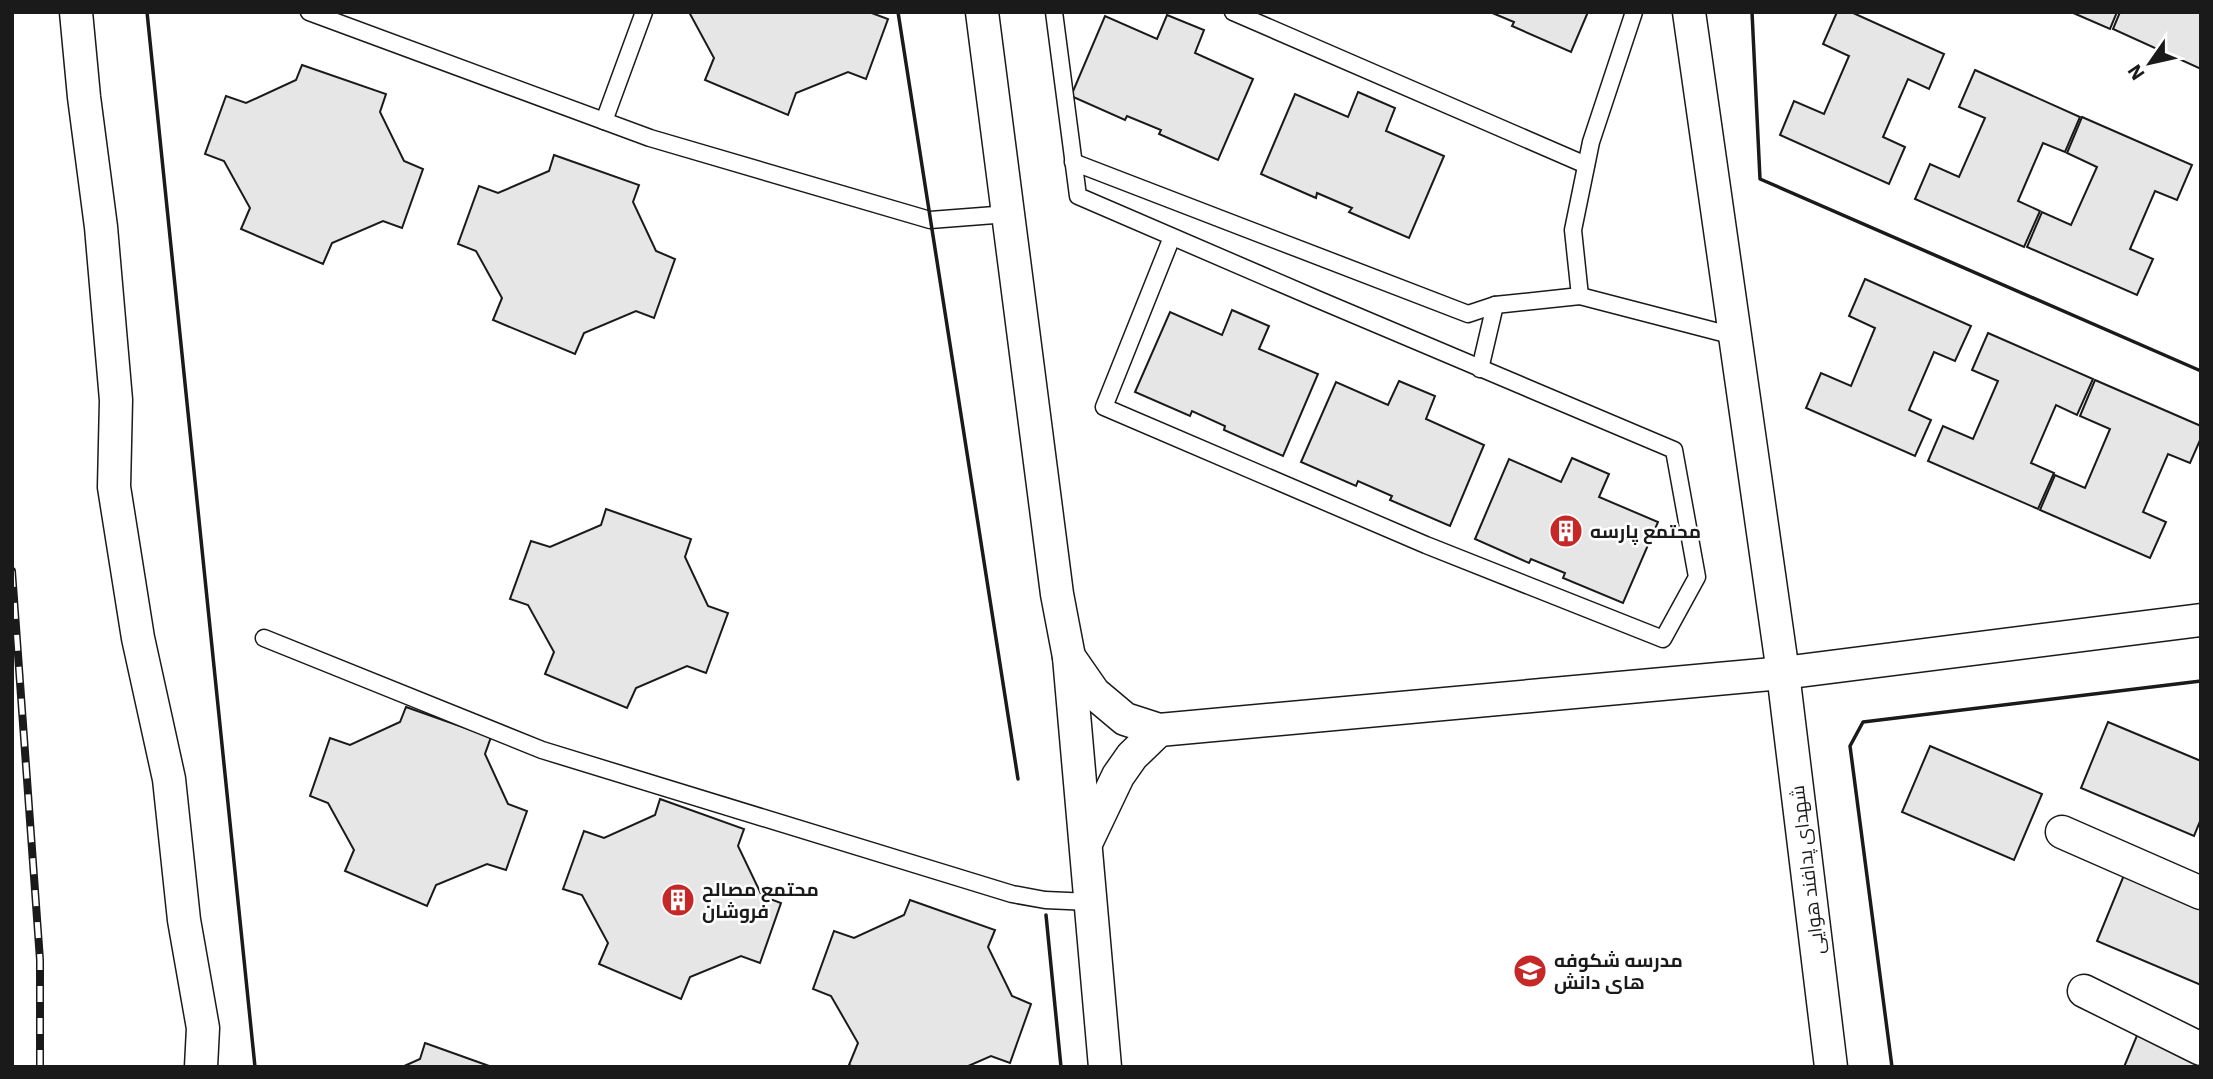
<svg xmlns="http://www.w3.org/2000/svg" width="2213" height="1079" font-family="'IBM Plex Sans',Cairo,sans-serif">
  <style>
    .building { fill: #e6e6e6; stroke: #1a1a1a; stroke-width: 2 }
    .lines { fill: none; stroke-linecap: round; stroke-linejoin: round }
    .service-casing { stroke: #1a1a1a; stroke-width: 19 }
    .minor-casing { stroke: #1a1a1a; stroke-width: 35 }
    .service { stroke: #fff; stroke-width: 16 }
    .minor { stroke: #fff; stroke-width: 32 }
    .rail-casing { stroke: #1a1a1a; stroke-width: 8 }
    .rail { stroke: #fff; stroke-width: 5; stroke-dasharray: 16; stroke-linecap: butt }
    .wall { stroke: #1a1a1a; stroke-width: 3.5 }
    .labels { text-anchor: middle; stroke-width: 5; stroke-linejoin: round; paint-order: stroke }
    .poi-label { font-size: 19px; font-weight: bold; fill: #1a1a1a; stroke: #fff; text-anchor: start }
    .street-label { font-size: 19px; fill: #1a1a1a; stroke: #fff }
  </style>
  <rect width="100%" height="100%" fill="#fff"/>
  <g class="building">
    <path d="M689,12H869L888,19L866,79L848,72L796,93L788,115L705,80L714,58Z"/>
    <path d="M1490,12H1588L1571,52L1512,26L1514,22Z"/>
    <path d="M1837,12H1851L1944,54L1929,89L1908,79L1883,137L1905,147L1889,184L1780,135L1794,101L1824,114L1849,56L1823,44Z"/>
    <path d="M2071,12H2117L2110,29Z"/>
    <path d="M2120,12H2201V69L2113,29Z"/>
    <path d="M1167,15L1204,30L1195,53L1253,79L1218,160L1159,134L1161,130L1127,116L1125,120L1071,96L1105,16L1157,39Z"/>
    <path d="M302,65L386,94L380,112L404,161L423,169L402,228L383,221L332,243L323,264L241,229L250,208L224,161L205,154L226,96L246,103L296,80Z"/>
    <path d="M1975,70L2080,117L2065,152L2043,143L2018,201L2040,211L2024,247L1915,199L1930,164L1959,177L1985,118L1959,107Z"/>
    <path d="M1358,92L1395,108L1386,131L1444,156L1409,238L1349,212L1352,208L1317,193L1316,198L1261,174L1295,94L1348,117Z"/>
    <path d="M2082,117L2192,165L2177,200L2155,191L2130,249L2153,259L2137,295L2027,247L2042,212L2071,225L2097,167L2067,153Z"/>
    <path d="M554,155L639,185L633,202L656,251L675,259L654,318L636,311L584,333L575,354L493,320L502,298L476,251L458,244L479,186L498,193L549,171Z"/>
    <path d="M1865,279L1971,326L1955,361L1934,352L1909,410L1931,420L1915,456L1806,408L1821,373L1851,386L1875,328L1849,316Z"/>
    <path d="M1232,310L1269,326L1259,349L1318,374L1283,456L1224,430L1225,426L1192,411L1190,416L1135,392L1170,312L1222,335Z"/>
    <path d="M1988,333L2093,379L2077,415L2056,405L2031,463L2054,473L2038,509L1928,461L1943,426L1973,439L1998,381L1972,370Z"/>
    <path d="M2095,380L2201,426V438L2190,463L2168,454L2143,512L2166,522L2150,558L2040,510L2055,475L2085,488L2110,429L2080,416Z"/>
    <path d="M1399,381L1435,396L1426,419L1484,445L1450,526L1390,500L1392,496L1358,481L1356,486L1301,462L1336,382L1388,405Z"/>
    <path d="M1572,458L1609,474L1599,497L1658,522L1623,603L1563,578L1565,573L1531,559L1529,563L1475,539L1509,459L1561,482Z"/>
    <path d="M606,509L691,539L685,557L708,606L728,613L706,673L687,666L636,688L627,708L545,674L554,652L528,605L510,599L531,541L550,547L601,525Z"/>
    <path d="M406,707L491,737L485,754L508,804L527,811L506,870L487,864L436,885L427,906L345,871L354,850L328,803L310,796L330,738L350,745L400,722Z"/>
    <path d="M2108,722L2201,761V819L2194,836L2081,788Z"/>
    <path d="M1930,746L2042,794L2014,860L1902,812Z"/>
    <path d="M660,799L744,829L738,846L762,896L781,903L760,963L741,956L690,977L681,999L599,964L608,943L582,895L563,889L584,831L604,838L655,815Z"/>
    <path d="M2124,875L2201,907V985L2097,941Z"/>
    <path d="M910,900L995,930L988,947L1012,996L1031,1004L1010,1063L991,1056L966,1067H854L849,1065L858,1043L831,996L813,989L834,931L854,938L904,915Z"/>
    <path d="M2138,1033L2201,1060V1067H2124Z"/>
    <path d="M425,1043L492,1067H402L420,1059Z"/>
  </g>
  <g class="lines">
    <defs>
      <g id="service">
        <path d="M309,12L650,138L930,220L1008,214"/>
        <path d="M1054,12L1078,196C1276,282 1475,367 1674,450L1697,577L1663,639L1426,545L1104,407L1172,237"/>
        <path d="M1233,12L1586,165"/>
        <path d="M1634,12L1591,142L1573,230L1580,296L1734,336"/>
        <path d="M604,121L644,12"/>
        <path d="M1073,162L1468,314L1495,305L1580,296"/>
        <path d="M1480,369L1495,305"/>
        <path d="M264,638L542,750L1012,894L1045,900L1091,902"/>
      </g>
      <g id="minor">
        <path d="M76,12L84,97L101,227L116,400L114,487L138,638L169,779L184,920L203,1028L201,1067"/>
        <path d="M982,12L1057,594L1069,657L1105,1067"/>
        <path d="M1689,12L1783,673L1831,1067"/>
        <path d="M1069,657L1094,693L1125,719L1159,730L1783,673L2201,620"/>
        <path d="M2062,832L2201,893"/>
        <path d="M1088,839L1118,776L1132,756L1159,730"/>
        <path d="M2084,991L2201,1049"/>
      </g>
    </defs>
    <use href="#service" class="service-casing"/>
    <use href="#minor" class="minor-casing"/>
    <use href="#service" class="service"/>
    <use href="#minor" class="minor"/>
    <defs>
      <path id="rail" d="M12,571L40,960V1067"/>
    </defs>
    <use href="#rail" class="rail-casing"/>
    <use href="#rail" class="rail"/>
    <g class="wall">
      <path d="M147,12L255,1067"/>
      <path d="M898,12L1018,779"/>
      <path d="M1752,12L1760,179L2201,371"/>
      <path d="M1046,915L1061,1067"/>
      <path d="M1892,1067L1850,746L1863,722L2201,681"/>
    </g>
  </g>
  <defs>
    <symbol id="building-disc" viewBox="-11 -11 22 22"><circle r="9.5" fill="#c62828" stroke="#fff"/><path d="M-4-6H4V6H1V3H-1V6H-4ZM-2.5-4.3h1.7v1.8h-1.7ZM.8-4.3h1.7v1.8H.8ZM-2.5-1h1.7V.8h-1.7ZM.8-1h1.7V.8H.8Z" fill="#fff"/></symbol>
    <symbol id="school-disc" viewBox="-11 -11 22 22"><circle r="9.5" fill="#c62828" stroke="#fff"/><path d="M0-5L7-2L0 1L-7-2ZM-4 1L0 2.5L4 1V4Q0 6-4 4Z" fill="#fff"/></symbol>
  </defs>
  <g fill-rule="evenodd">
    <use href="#building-disc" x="1547" y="512" width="38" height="38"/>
    <use href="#building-disc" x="659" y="881" width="38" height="38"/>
    <use href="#school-disc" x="1511" y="952" width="38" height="38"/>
  </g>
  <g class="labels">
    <g class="poi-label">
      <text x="1590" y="538">محتمع پارسه</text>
      <text x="702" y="896">محتمع مصالح<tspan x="702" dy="22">فروشان</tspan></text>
      <text x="1554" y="967">مدرسه شکوفه<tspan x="1554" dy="22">های دانش</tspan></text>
    </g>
    <g class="street-label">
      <text transform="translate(1807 870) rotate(-97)" y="7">شهدای پدافند هوایی</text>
    </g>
  </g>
  <rect width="2213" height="1079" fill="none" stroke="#1a1a1a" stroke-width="28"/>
  <g transform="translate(2150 63) rotate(236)" stroke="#ffffff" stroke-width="5" paint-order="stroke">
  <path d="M0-5L12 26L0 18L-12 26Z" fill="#1a1a1a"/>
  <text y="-10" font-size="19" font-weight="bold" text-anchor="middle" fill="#1a1a1a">N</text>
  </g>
</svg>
